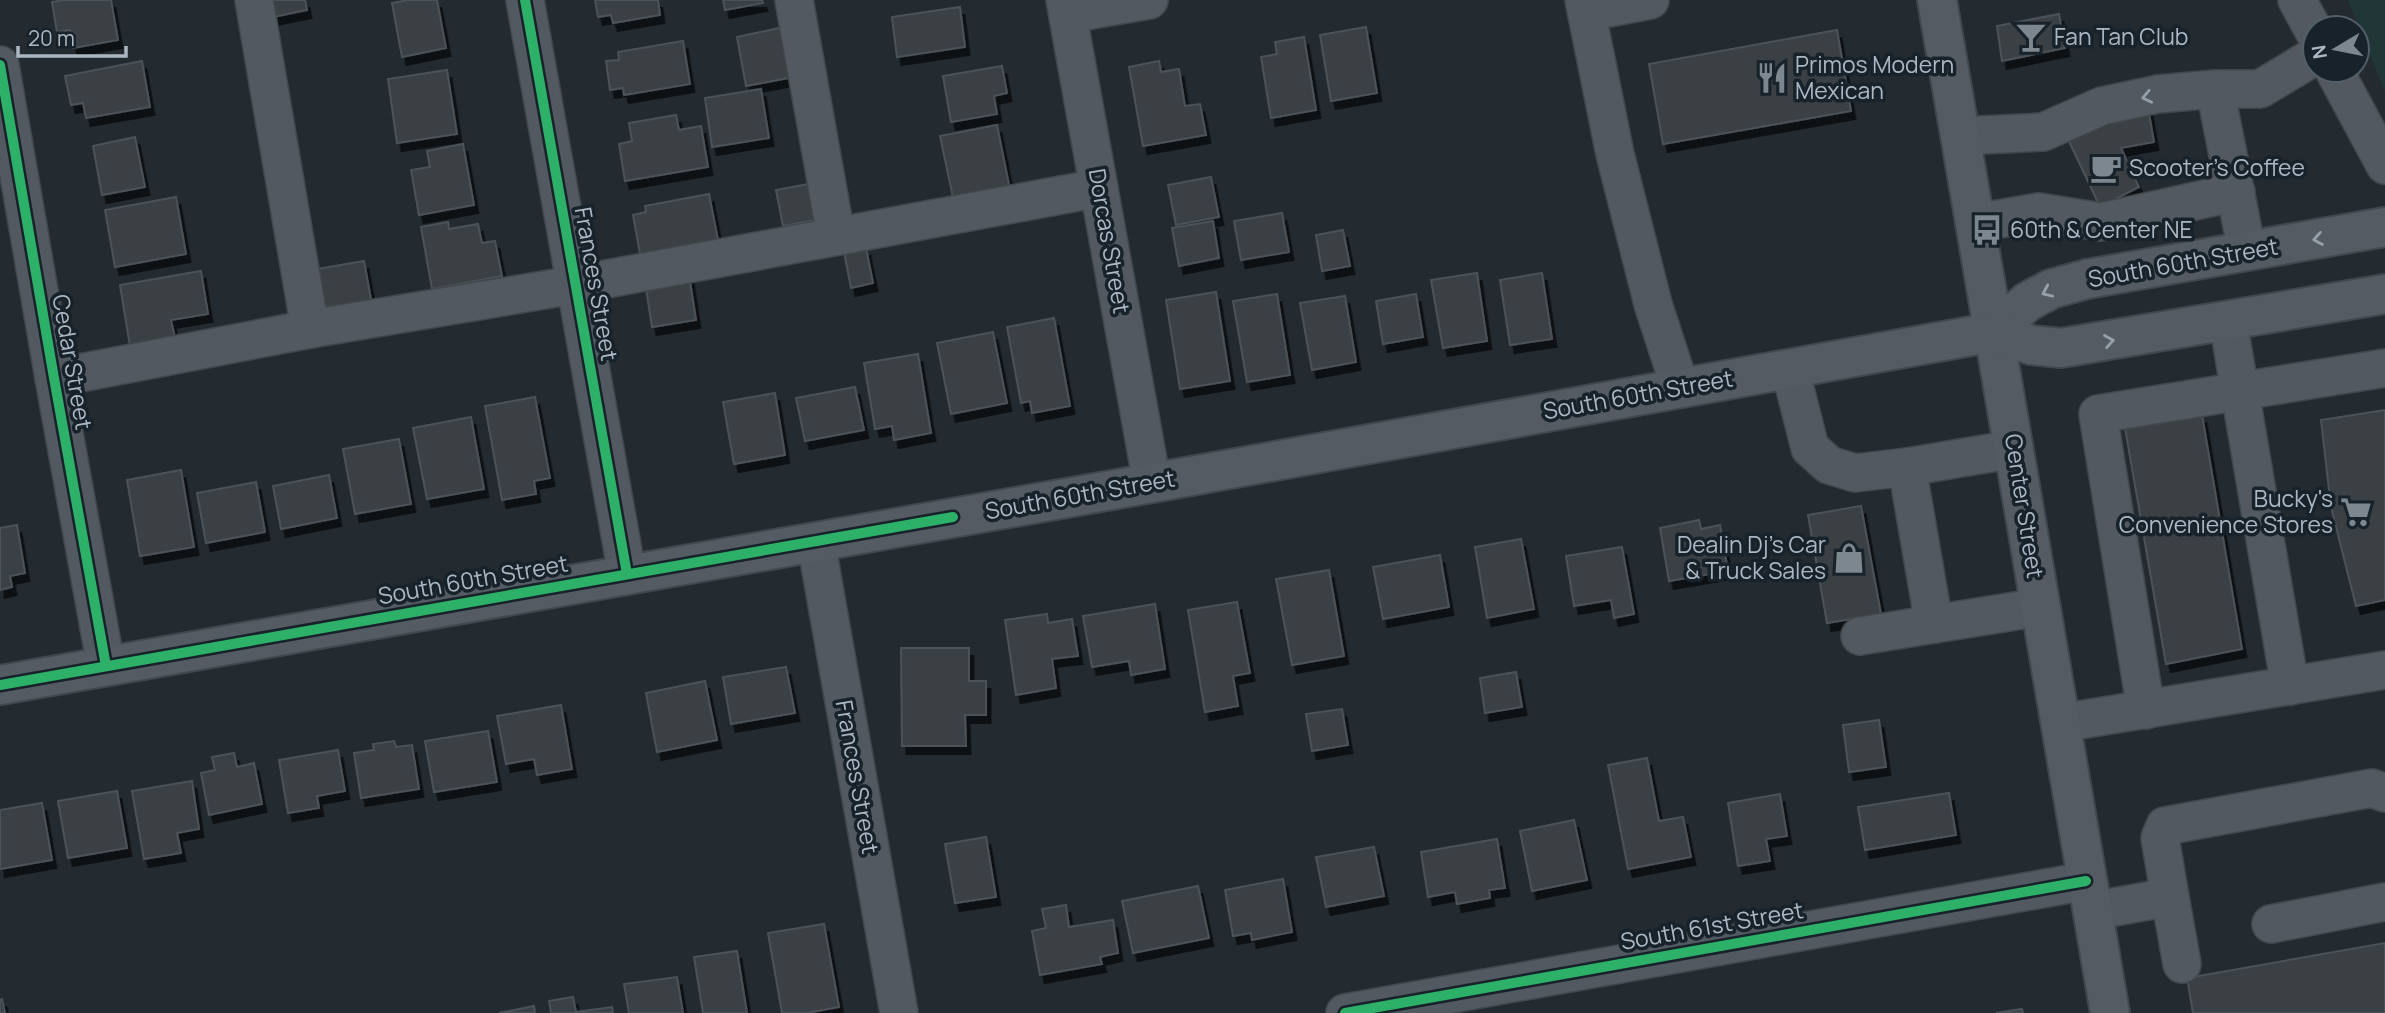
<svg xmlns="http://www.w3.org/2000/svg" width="2385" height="1013" font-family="Manrope,sans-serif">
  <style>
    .green { fill: #213737 }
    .building { fill: #3b4045; stroke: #4b5259; stroke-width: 2; filter: url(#shadow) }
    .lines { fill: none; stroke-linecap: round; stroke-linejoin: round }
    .minor-casing { stroke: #42474b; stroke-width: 40 }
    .major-casing { stroke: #41484d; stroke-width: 42 }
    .minor { stroke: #525960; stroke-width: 37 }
    .major { stroke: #555b62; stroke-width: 38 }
    .cycleway-casing { stroke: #17222b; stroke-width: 15 }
    .cycleway { stroke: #2db169; stroke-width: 10 }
    .oneway { stroke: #95a0ab }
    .oneway2 { stroke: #96a1ac }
    .labels { text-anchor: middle; stroke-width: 7; stroke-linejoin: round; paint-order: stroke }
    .poi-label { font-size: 23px; fill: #abb8c4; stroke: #17222b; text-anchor: start }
    .street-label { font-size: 23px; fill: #abb8c4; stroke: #17222b }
  </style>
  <defs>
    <filter id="shadow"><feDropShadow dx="4.5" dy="8" stdDeviation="0" flood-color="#0009"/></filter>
  </defs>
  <rect width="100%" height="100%" fill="#242b30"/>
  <path class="green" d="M2348,0H2385V90L2383,87Z"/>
  <g class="building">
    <path d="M64,0H111L118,40L73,48L70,30L57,32L52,2Z"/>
    <path d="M264,0H305L307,10L268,18Z"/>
    <path d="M408,0H437L446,48L402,57L392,3Z"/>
    <path d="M595,0H658L660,15L613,23L611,15L598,17Z"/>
    <path d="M723,0H762L763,3L725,10Z"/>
    <path d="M960,7L965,47L897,57L892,17Z"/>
    <path d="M2059,14L2065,48L2002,61L1997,26Z"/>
    <path d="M784,27L794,77L746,86L737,37Z"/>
    <path d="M1366,27L1377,93L1331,101L1320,35Z"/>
    <path d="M1837,30L1851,111L1663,144L1649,64Z"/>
    <path d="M1304,37L1316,110L1271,118L1261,57L1277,54L1275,42Z"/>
    <path d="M683,41L690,84L624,95L623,88L610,90L606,61L619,60L618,52Z"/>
    <path d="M142,61L150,107L86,118L83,103L71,105L65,76Z"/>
    <path d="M1159,61L1161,72L1179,69L1185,106L1200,104L1206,135L1143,146L1129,67Z"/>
    <path d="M1002,66L1007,93L994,96L997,114L951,122L943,76Z"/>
    <path d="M447,70L457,134L397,143L388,79Z"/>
    <path d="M761,89L769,138L712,147L705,98Z"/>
    <path d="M2148,108L2154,142L2121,148L2139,187L2100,207L2066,135Z"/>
    <path d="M676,115L679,130L701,126L708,167L625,181L619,144L632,141L629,123Z"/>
    <path d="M997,125L1010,190L954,202L940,136Z"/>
    <path d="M135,137L145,187L102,195L93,146Z"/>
    <path d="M463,144L474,205L419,215L411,170L430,167L427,151Z"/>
    <path d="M1211,177L1219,217L1176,225L1168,185Z"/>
    <path d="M814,183L821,219L783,226L776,190Z"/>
    <path d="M709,194L718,240L640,254L633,215L646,212L645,206Z"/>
    <path d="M176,197L186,254L115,267L105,210Z"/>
    <path d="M1282,213L1289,252L1241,260L1234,221Z"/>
    <path d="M1213,221L1219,258L1179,266L1172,228Z"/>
    <path d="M448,222L449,229L478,224L482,243L495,241L502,276L432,289L421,227Z"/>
    <path d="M1343,230L1350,266L1322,271L1316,235Z"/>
    <path d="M866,248L873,283L851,288L844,252Z"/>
    <path d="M364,261L372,305L325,314L317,269Z"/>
    <path d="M201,271L208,314L171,320L175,338L130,346L120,285Z"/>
    <path d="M1477,273L1487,341L1443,348L1431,280Z"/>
    <path d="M1542,273L1552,339L1510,345L1500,280Z"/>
    <path d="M689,275L696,320L652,327L645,282Z"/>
    <path d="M1216,292L1230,381L1180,389L1166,300Z"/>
    <path d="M1277,294L1290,375L1247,382L1233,301Z"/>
    <path d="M1416,294L1423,337L1383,344L1376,301Z"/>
    <path d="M1345,296L1356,362L1312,370L1300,303Z"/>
    <path d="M1054,318L1070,406L1032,413L1030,401L1021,403L1007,327Z"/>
    <path d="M993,332L1007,403L951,414L937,343Z"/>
    <path d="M918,354L931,433L894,440L892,426L875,429L864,363Z"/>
    <path d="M855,387L864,430L805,441L796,398Z"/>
    <path d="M775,393L785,455L734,464L723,402Z"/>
    <path d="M535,397L550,478L534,481L536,494L502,500L485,406Z"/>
    <path d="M2385,410V600L2356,606L2331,507L2321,420Z"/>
    <path d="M2202,415L2242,649L2166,664L2125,428Z"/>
    <path d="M471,417L484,489L427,499L413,428Z"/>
    <path d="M399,439L411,504L355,514L343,449Z"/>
    <path d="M181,470L194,547L140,556L127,480Z"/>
    <path d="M329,475L337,518L281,529L273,486Z"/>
    <path d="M256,482L265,532L206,543L197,493Z"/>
    <path d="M1861,506L1881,614L1827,623L1808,515Z"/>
    <path d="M1699,520L1701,529L1720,525L1728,571L1669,581L1660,528Z"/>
    <path d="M17,525L25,573L10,576L12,587L0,590V528Z"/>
    <path d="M1521,539L1534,609L1487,618L1475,547Z"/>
    <path d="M1622,547L1634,614L1614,618L1611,600L1574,606L1566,556Z"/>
    <path d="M1440,555L1449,607L1383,619L1373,567Z"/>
    <path d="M1329,570L1344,656L1292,665L1276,579Z"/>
    <path d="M1237,602L1250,673L1233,676L1238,706L1205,712L1188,610Z"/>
    <path d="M1155,604L1165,669L1131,675L1129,661L1092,667L1083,616Z"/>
    <path d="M1047,614L1048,623L1072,619L1078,656L1052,659L1056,688L1016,695L1005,620Z"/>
    <path d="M901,648H969V681H986V715H965L966,746H902Z"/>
    <path d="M786,667L795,713L731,724L723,677Z"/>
    <path d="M1516,672L1522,707L1485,713L1480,678Z"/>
    <path d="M705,681L717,740L657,752L646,693Z"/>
    <path d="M561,705L572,769L537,775L534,759L506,764L497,716Z"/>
    <path d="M1342,709L1348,745L1312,751L1306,714Z"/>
    <path d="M1879,720L1886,767L1849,772L1843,725Z"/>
    <path d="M488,731L497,782L434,792L425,741Z"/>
    <path d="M394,741L396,747L412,745L419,789L361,798L354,753L374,750L373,744Z"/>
    <path d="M338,750L345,791L317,796L319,808L288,813L279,760Z"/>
    <path d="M234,753L237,767L254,763L262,804L209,815L201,773L215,770L212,757Z"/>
    <path d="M1647,758L1659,821L1683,817L1691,857L1628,869L1608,765Z"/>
    <path d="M192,781L199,829L177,833L181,853L144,859L132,791Z"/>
    <path d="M117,791L127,848L68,858L58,801Z"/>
    <path d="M1949,793L1956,835L1865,850L1858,807Z"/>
    <path d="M1780,794L1787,836L1766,839L1770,861L1738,866L1728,803Z"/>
    <path d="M42,803L52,860L0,869V810Z"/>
    <path d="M1574,820L1587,880L1532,891L1520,831Z"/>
    <path d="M986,837L996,897L955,903L945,844Z"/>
    <path d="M1497,839L1505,888L1489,890L1490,898L1457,904L1455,892L1428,897L1421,852Z"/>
    <path d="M1374,847L1384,896L1326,907L1316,857Z"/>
    <path d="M1283,879L1292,932L1252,940L1251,933L1233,936L1225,890Z"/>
    <path d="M1198,886L1209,938L1133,953L1122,901Z"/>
    <path d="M1066,905L1069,927L1113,920L1118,953L1100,957L1102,964L1040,975L1032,931L1046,928L1042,909Z"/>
    <path d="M824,924L839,1007L807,1013H782L768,933Z"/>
    <path d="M2385,943V1013H2193L2187,978Z"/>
    <path d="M737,951L747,1013H703L694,957Z"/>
    <path d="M677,977L683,1013H629L624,984Z"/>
    <path d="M573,997L576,1012L612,1007L613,1013H551L549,1001Z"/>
    <path d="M2,999L5,1013H0V1000Z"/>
    <path d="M534,1006L535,1013H499Z"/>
    <path d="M2022,1009L2023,1013H1996Z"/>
  </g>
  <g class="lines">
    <defs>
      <g id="minor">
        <path d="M254,0L310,329"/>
        <path d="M525,0L627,574"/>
        <path d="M794,0L836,236"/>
        <path d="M1065,0L1152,483"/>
        <path d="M1584,0L1615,154L1653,304L1680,387"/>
        <path d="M2297,0L2315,33"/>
        <path d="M1587,12L1650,0"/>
        <path d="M1068,14L1149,0"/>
        <path d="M0,65L54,378L106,666"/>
        <path d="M2334,70L2385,165"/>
        <path d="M2215,89L2247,251"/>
        <path d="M1960,136L2043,132L2102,106L2158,94L2215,89H2260L2315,56"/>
        <path d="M1976,223L2039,212L2101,222L2236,192"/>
        <path d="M2228,321L2290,686"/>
        <path d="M1790,369L1810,448L1829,465L1855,473L1907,467L1934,624"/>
        <path d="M54,378L310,329L574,285L1099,188"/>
        <path d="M1907,467L2014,449"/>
        <path d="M816,542L899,1013"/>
        <path d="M1860,636L2040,607"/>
        <path d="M2146,710L2098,414L2385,368"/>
        <path d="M2061,723L2385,670"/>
        <path d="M2170,897L2182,964"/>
        <path d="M2092,911L2170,897L2160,838L2165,826L2372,788L2385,793"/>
        <path d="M2271,924L2385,902"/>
        <path d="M1345,1013L2086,881"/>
      </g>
      <g id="major">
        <path d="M1937,0L2110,1013"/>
        <path d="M1994,332L2027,302L2051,289L2087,279L2385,227"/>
        <path d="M0,685L1152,483L1994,332L2031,345L2061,348L2385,294"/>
      </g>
    </defs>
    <use href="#minor" class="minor-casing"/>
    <use href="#major" class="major-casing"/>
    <use href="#minor" class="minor"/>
    <use href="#major" class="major"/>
    <defs>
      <g id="cycleway">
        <path d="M525,0L627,574"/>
        <path d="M0,65L54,378L106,666"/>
        <path d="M0,685L953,517"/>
        <path d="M1345,1013L2086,881"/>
      </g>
    </defs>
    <use href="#cycleway" class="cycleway-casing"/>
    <use href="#cycleway" class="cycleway"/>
  </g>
  <defs><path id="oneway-chevron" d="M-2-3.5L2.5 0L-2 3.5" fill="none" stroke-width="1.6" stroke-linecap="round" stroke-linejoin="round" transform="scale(1.75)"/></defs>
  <use class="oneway" href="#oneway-chevron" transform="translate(2147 97) rotate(168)"/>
  <g class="oneway2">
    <use href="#oneway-chevron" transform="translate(2318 239) rotate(170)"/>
    <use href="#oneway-chevron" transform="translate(2047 292) rotate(156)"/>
    <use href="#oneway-chevron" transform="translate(2109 341) rotate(-10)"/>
  </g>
  <defs>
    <symbol id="bar-bare" viewBox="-9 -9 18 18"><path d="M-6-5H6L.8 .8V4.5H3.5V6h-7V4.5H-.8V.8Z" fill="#7c8790" stroke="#17222b" stroke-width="2.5" paint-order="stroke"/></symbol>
    <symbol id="restaurant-bare" viewBox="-9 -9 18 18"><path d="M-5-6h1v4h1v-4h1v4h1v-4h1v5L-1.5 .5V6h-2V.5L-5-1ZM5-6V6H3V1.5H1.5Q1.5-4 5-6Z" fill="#7c8790" stroke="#17222b" stroke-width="2.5" paint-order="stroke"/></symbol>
    <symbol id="cafe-bare" viewBox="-9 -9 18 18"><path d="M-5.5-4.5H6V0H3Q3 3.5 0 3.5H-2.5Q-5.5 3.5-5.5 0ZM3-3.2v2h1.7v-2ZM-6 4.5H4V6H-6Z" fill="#7c8790" stroke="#17222b" stroke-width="2.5" paint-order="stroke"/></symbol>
    <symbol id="bus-bare" viewBox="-9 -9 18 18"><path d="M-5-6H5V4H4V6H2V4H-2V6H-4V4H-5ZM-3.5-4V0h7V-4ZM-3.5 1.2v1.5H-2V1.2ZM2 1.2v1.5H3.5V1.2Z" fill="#7c8790" stroke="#17222b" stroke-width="2.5" paint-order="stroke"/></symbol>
    <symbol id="supermarket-bare" viewBox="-9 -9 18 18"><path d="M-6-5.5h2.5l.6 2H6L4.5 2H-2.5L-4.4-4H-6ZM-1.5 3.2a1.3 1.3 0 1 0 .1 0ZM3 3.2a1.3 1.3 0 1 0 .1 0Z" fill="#7c8790" stroke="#17222b" stroke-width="2.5" paint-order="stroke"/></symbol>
    <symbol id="shop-bare" viewBox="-9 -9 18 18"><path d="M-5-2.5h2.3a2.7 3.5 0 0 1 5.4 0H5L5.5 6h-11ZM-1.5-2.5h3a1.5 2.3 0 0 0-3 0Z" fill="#7c8790" stroke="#17222b" stroke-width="2.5" paint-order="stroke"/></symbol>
  </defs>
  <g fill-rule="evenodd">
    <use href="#bar-bare" x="2009" y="15" width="44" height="44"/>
    <use href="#restaurant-bare" x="1750" y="56" width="44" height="44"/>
    <use href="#cafe-bare" x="2084" y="146" width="44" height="44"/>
    <use href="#bus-bare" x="1965" y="208" width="44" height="44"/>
    <use href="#supermarket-bare" x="2334" y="490" width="44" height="44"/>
    <use href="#shop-bare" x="1827" y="536" width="44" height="44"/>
  </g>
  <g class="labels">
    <g class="poi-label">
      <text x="2054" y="45">Fan Tan Club</text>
      <text x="1795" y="73">Primos Modern<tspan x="1795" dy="26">Mexican</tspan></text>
      <text x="2129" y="176">Scooter's Coffee</text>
      <text x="2010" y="238">60th &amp; Center NE</text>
      <text x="2333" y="507" text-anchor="end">Bucky's<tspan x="2333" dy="26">Convenience Stores</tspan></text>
      <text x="1826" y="553" text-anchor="end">Dealin Dj's Car<tspan x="1826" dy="26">&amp; Truck Sales</tspan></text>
    </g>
    <g class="street-label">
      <text transform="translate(1109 241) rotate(80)" y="8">Dorcas Street</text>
      <text transform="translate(2183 263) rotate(-10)" y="8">South 60th Street</text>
      <text transform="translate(596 284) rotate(80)" y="8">Frances Street</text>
      <text transform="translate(72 362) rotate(80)" y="8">Cedar Street</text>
      <text transform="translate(1638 395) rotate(-10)" y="8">South 60th Street</text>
      <text transform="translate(1080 495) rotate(-10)" y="8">South 60th Street</text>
      <text transform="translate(2024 506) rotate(81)" y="8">Center Street</text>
      <text transform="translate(473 580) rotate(-10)" y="8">South 60th Street</text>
      <text transform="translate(857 777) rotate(80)" y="8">Frances Street</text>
      <text transform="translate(1712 926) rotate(-10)" y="8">South 61st Street</text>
    </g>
  </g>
  <g transform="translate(2336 49) rotate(260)"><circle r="33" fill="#17222b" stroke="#525e68" stroke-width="2"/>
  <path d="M0-5L12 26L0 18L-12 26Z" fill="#7c8790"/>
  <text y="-10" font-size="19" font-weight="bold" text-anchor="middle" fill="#abb8c4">N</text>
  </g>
  <path d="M18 46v10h108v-10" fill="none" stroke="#abb8c4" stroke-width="3.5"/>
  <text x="28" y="46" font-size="21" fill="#abb8c4" stroke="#17222b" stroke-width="5" paint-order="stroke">20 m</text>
</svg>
